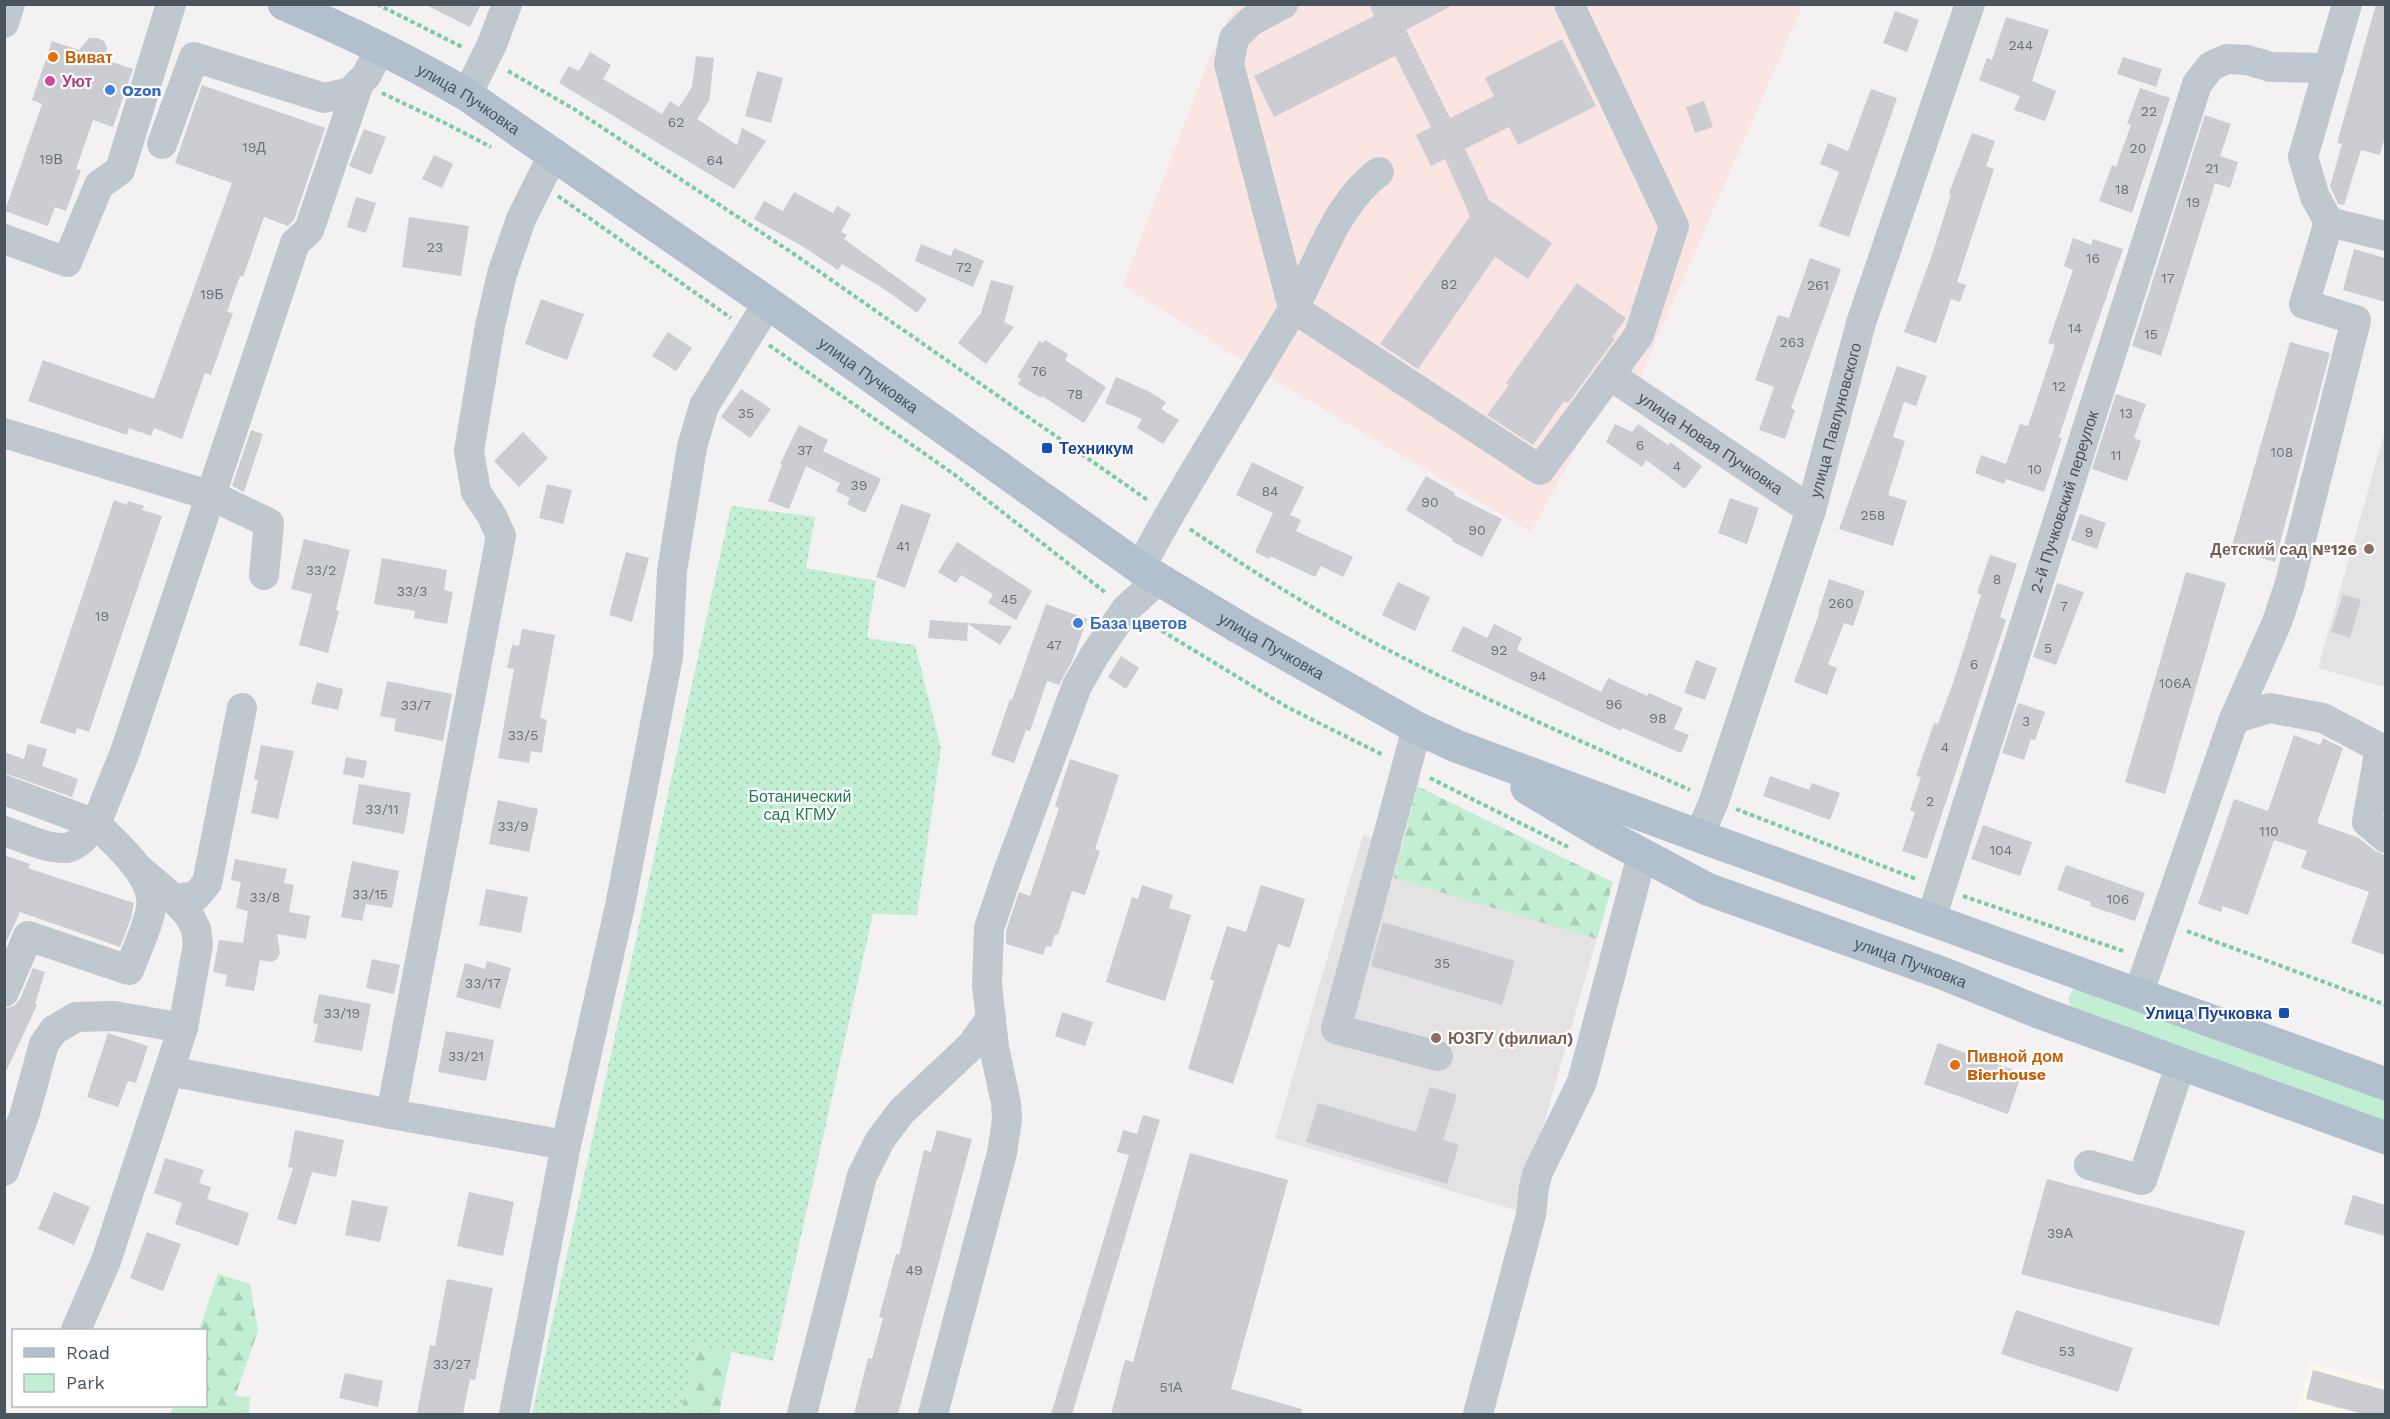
<svg xmlns="http://www.w3.org/2000/svg" width="2390" height="1419" font-family="'Work Sans',sans-serif">
  <style>
    .commercial { fill: #fcf7ec }
    .education { fill: #e4e2e2 }
    .medical { fill: #fae5e3 }
    .green { fill: #c2eed3 }
    .forest { fill: url(#forest-firs) }
    .garden { fill: url(#garden-dots) }
    .building { fill: #cbcdd3 }
    .lines { fill: none; stroke-linecap: round; stroke-linejoin: round }
    .path { stroke: #7bcba4; stroke-width: 4; stroke-dasharray: 4.5 3; stroke-linecap: butt }
    .minor { stroke: #bfc8cf; stroke-width: 30 }
    .major { stroke: #b2c0ce; stroke-width: 33 }
    .food-dot { fill: #e8710a; stroke: #fff; stroke-width: 2 }
    .hotel-dot { fill: #d1479c; stroke: #fff; stroke-width: 2 }
    .shop-dot { fill: #3f7fe0; stroke: #fff; stroke-width: 2 }
    .transit-dot { fill: #1a4fb4; stroke: #fff; stroke-width: 2 }
    .education-dot { fill: #8d6e63; stroke: #fff; stroke-width: 2 }
    .labels { text-anchor: middle; stroke-width: 4.5; stroke-linejoin: round; paint-order: stroke }
    .number-label { font-size: 14px; fill: #6a727a }
    .food-label { font-size: 16px; font-weight: bold; fill: #c56008; stroke: #fff; text-anchor: start }
    .hotel-label { font-size: 16px; font-weight: bold; fill: #b23c85; stroke: #fff; text-anchor: start }
    .shop-label { font-size: 16px; font-weight: bold; fill: #366cbe; stroke: #fff; text-anchor: start }
    .street-label { font-size: 16px; fill: #49545d; stroke: #fff }
    .transit-label { font-size: 16px; font-weight: bold; fill: #164399; stroke: #fff; text-anchor: start }
    .education-label { font-size: 16px; font-weight: bold; fill: #785e54; stroke: #fff; text-anchor: end }
    .park-label { font-size: 16px; fill: #1c7d4d; stroke: #fff }
  </style>
  <defs>
    <pattern id="forest-firs" width="22" height="20" patternUnits="userSpaceOnUse" patternTransform="scale(1.5)"><rect width="22" height="20" fill="#c2eed3"/><path d="M5 1l3.5 6h-7zM16 11l3.5 6h-7z" fill="#a8ceb8"/></pattern>
    <pattern id="garden-dots" width="8" height="8" patternUnits="userSpaceOnUse" patternTransform="scale(1.5)"><rect width="8" height="8" fill="#c2eed3"/><path d="M2 2h.1M6 6h.1" fill="none" stroke="#a8ceb8" stroke-width="1.8" stroke-linecap="round"/></pattern>
  </defs>
  <rect width="100%" height="100%" fill="#f3f1f1"/>
  <path class="commercial" d="M2310,1363L2385,1384V1414H2296Z"/>
  <g class="education">
    <path d="M2385,431V687L2318,668Z"/>
    <path d="M1363,835L1604,913L1519,1211L1275,1138Z"/>
  </g>
  <path class="medical" d="M1235,5H1803L1639,380L1598,408L1531,532L1256,369L1123,285L1209,59Z"/>
  <path class="green" d="M2075,987L2385,1096V1126L2073,1011L2068,998Z"/>
  <g class="forest">
    <path d="M1417,786L1613,882L1597,939L1394,878Z"/>
    <path d="M218,1274L250,1284L258,1331L235,1396L250,1397L249,1414H171L173,1406H206V1330H199Z"/>
    <path d="M697,1345L731,1352L719,1414H680Z"/>
  </g>
  <path class="garden" d="M731,506L815,517L806,568L876,581L867,638L915,645L941,748L917,915L873,914L773,1361L697,1345L680,1414H532Z"/>
  <g class="building">
    <path d="M424,4H481L470,27Z"/>
    <path d="M1369,4H1455L1406,30L1450,118L1494,96L1485,78L1562,39L1596,106L1518,145L1509,127L1465,149L1489,200L1552,243L1528,279L1495,257L1418,369L1380,344L1470,216L1445,159L1431,166L1416,135L1431,127L1395,56L1274,117L1254,76L1374,16Z"/>
    <path d="M2376,4H2385V136L2380,155L2361,150L2344,205L2338,204L2330,186L2342,144L2337,143Z"/>
    <path d="M1895,11L1919,20L1907,52L1883,43Z"/>
    <path d="M2006,17L2049,30L2032,81L2056,91L2045,121L2014,110L2020,96L1979,80L1987,58L1992,60Z"/>
    <path d="M89,38H97L104,41L107,48L106,60L133,69L113,127L93,120L76,169L81,170L66,211L55,207L48,226L5,211L42,104L32,100L52,41L79,50Z"/>
    <path d="M590,52L611,65L603,79L662,114L670,101L679,107L692,87L696,56L714,58L709,101L697,119L737,145L742,128L766,141L734,189L559,83L569,66L579,71Z"/>
    <path d="M2123,57L2162,69L2156,87L2117,74Z"/>
    <path d="M757,71L783,78L771,123L745,116Z"/>
    <path d="M202,85L325,128L294,220L288,226L264,217L243,277L240,276L227,312L233,313L211,375L205,373L182,439L154,428L151,436L129,428L127,435L28,401L43,360L154,399L232,183L175,163Z"/>
    <path d="M2140,88L2170,98L2132,213L2099,201L2112,165L2116,167L2131,125L2127,124Z"/>
    <path d="M1871,89L1897,98L1849,237L1819,226L1839,172L1820,164L1828,143L1848,151Z"/>
    <path d="M1704,101L1713,127L1695,133L1686,107Z"/>
    <path d="M2205,115L2231,124L2220,156L2238,162L2230,188L2215,183L2161,356L2132,346Z"/>
    <path d="M364,129L386,137L371,175L349,166Z"/>
    <path d="M1972,133L1995,141L1986,166L1994,169L1957,282L1966,285L1960,302L1951,299L1936,343L1904,332L1933,252L1951,194L1949,193Z"/>
    <path d="M434,155L453,164L442,188L422,179Z"/>
    <path d="M794,192L833,213L837,206L851,214L841,232L847,235L844,239L927,299L917,313L884,289L842,264L838,270L802,246L754,219L764,201L783,211Z"/>
    <path d="M356,197L376,203L366,233L347,227Z"/>
    <path d="M409,217L469,226L461,276L402,267Z"/>
    <path d="M2073,238L2091,245L2093,239L2123,249L2080,373L2059,437L2062,438L2044,492L2006,479L2004,484L1975,473L1981,455L2006,464L2020,424L2028,426L2055,345L2048,343L2073,270L2064,266Z"/>
    <path d="M921,244L951,256L954,248L984,261L973,287L915,261Z"/>
    <path d="M2354,249L2385,258V302L2343,290Z"/>
    <path d="M1810,258L1841,269L1791,408L1795,410L1785,439L1759,430L1774,387L1755,380L1778,315L1789,318Z"/>
    <path d="M991,280L1014,286L1004,322L1014,327L986,364L958,343L981,313Z"/>
    <path d="M1577,283L1626,318L1612,338L1615,339L1568,403L1564,401L1533,445L1487,415L1509,385L1506,383Z"/>
    <path d="M541,299L584,314L567,360L525,344Z"/>
    <path d="M668,332L692,348L676,371L652,356Z"/>
    <path d="M1045,340L1068,354L1065,360L1106,387L1084,423L1042,396L1041,398L1018,384L1021,379L1017,377L1039,341L1043,343Z"/>
    <path d="M2290,342L2330,353L2275,562L2231,549Z"/>
    <path d="M1897,366L1927,376L1916,406L1904,402L1893,437L1905,441L1888,495L1907,501L1893,546L1839,529Z"/>
    <path d="M1116,377L1148,391L1166,402L1161,409L1179,420L1163,444L1137,428L1142,419L1105,403Z"/>
    <path d="M741,389L771,409L750,438L721,417Z"/>
    <path d="M2116,394L2146,404L2134,438L2141,441L2127,481L2092,469Z"/>
    <path d="M1615,424L1632,432L1638,424L1668,445L1670,442L1702,466L1685,489L1646,460L1642,467L1606,442Z"/>
    <path d="M799,425L828,440L823,451L881,479L865,513L847,504L850,498L836,491L840,483L806,466L789,509L768,501L782,465L780,464Z"/>
    <path d="M251,430L263,434L244,492L232,486Z"/>
    <path d="M523,432L548,458L519,487L494,461Z"/>
    <path d="M1252,462L1304,487L1290,515L1301,520L1296,531L1353,557L1343,577L1321,566L1315,577L1270,556L1269,559L1255,552L1273,513L1236,495Z"/>
    <path d="M1426,476L1455,493L1454,495L1502,519L1482,557L1452,541L1453,539L1406,510Z"/>
    <path d="M547,484L572,490L563,524L539,518Z"/>
    <path d="M1730,498L1759,508L1747,544L1718,533Z"/>
    <path d="M114,500L127,505L128,501L144,506L142,510L162,516L89,732L77,728L75,734L40,723Z"/>
    <path d="M901,504L931,514L905,588L876,577Z"/>
    <path d="M2080,514L2106,523L2097,549L2071,540Z"/>
    <path d="M304,539L350,550L336,610L339,611L328,653L299,645L312,594L291,589Z"/>
    <path d="M957,542L1032,591L1016,620L988,603L993,594L961,575L956,583L938,572Z"/>
    <path d="M626,552L649,558L632,622L609,615Z"/>
    <path d="M1990,555L2017,564L2000,617L2006,620L1927,859L1902,851L1915,812L1910,810L1921,777L1916,776L1934,723L1938,724L1954,680L1981,595L1977,593Z"/>
    <path d="M382,558L447,570L444,590L453,592L447,624L414,618L415,611L374,604Z"/>
    <path d="M2186,572L2226,583L2165,794L2125,782Z"/>
    <path d="M1829,579L1865,591L1853,626L1844,623L1828,664L1837,668L1827,695L1794,682L1819,614H1818Z"/>
    <path d="M1398,582L1430,597L1415,631L1382,615Z"/>
    <path d="M2057,583L2084,592L2056,665L2033,657Z"/>
    <path d="M2343,594L2361,600L2350,638L2331,632Z"/>
    <path d="M1046,604L1087,619L1073,659L1059,685L1047,681L1030,731L1026,730L1014,763L991,755L1010,699L1012,700Z"/>
    <path d="M930,620L968,623L1012,626L1000,645L968,624L967,641L928,638Z"/>
    <path d="M1494,624L1522,638L1517,650L1601,692L1608,678L1647,696L1649,693L1683,708L1674,729L1689,735L1681,753L1622,728L1621,731L1451,651L1463,626L1487,638Z"/>
    <path d="M522,629L555,635L540,718L547,720L542,753L531,751L529,763L498,758L514,669L507,668L512,645L519,646Z"/>
    <path d="M1121,656L1139,668L1126,689L1108,677Z"/>
    <path d="M1696,660L1717,668L1705,700L1684,693Z"/>
    <path d="M387,681L452,694L443,741L394,731L396,719L380,716Z"/>
    <path d="M317,682L343,689L338,710L311,704Z"/>
    <path d="M2018,703L2045,712L2035,740L2031,739L2024,760L2002,753Z"/>
    <path d="M2294,735L2320,745L2323,738L2343,748L2317,823L2359,838L2375,851L2385,855V955L2351,943L2369,892L2301,868L2307,851L2274,840L2248,915L2223,906L2221,912L2198,904L2234,799L2268,811Z"/>
    <path d="M28,744L47,749L42,766L78,779L72,797L4,773V752L24,759Z"/>
    <path d="M261,745L294,751L278,819L251,813L258,780L254,779Z"/>
    <path d="M346,757L367,761L364,778L343,774Z"/>
    <path d="M1070,759L1119,775L1095,849L1100,851L1085,895L1072,891L1058,935L1055,934L1051,947L1046,946L1043,955L1006,944V931L1019,892L1030,896L1059,808L1055,806Z"/>
    <path d="M1770,776L1809,790L1812,783L1840,793L1830,820L1763,796Z"/>
    <path d="M359,784L411,793L404,834L352,824Z"/>
    <path d="M498,800L538,809L529,852L489,844Z"/>
    <path d="M1983,825L2032,842L2020,876L1971,859Z"/>
    <path d="M4,855L30,864L28,868L134,903L131,918L120,947L20,912L4,947Z"/>
    <path d="M235,859L287,869L284,883L294,885L289,912L310,916L306,939L277,934L280,953L277,959L272,962L260,960L254,991L225,986L227,975L213,972L219,940L243,943L248,911L236,908L241,882L231,880Z"/>
    <path d="M352,861L399,871L392,908L366,904L362,921L341,917Z"/>
    <path d="M2066,865L2145,893L2135,921L2090,906L2091,902L2057,890Z"/>
    <path d="M1142,885L1173,895L1169,908L1191,915L1165,1001L1106,982L1132,897L1138,899Z"/>
    <path d="M1261,885L1305,899L1290,948L1278,944L1233,1084L1188,1069L1214,981L1210,979L1227,926L1246,932Z"/>
    <path d="M486,889L528,897L521,933L479,925Z"/>
    <path d="M1383,922L1515,961L1502,1005L1371,966Z"/>
    <path d="M372,959L400,965L394,994L366,988Z"/>
    <path d="M487,961L511,968L500,1009L456,997L465,963L485,969Z"/>
    <path d="M33,968L45,972L35,1004L37,1005L4,1076V1009L14,1006L20,999Z"/>
    <path d="M319,994L371,1004L362,1051L314,1042L318,1024L313,1023Z"/>
    <path d="M1062,1012L1093,1022L1085,1046L1055,1036Z"/>
    <path d="M446,1031L494,1040L486,1081L438,1072Z"/>
    <path d="M108,1033L148,1046L136,1083L128,1081L118,1107L87,1097Z"/>
    <path d="M1938,1043L2022,1073L2008,1114L1924,1084Z"/>
    <path d="M1430,1087L1457,1095L1443,1140L1459,1145L1447,1184L1306,1142L1318,1103L1416,1132Z"/>
    <path d="M1143,1115L1160,1120L1072,1414H1051L1129,1155L1117,1152L1123,1130L1137,1134Z"/>
    <path d="M295,1130L344,1140L336,1177L312,1172L296,1225L277,1219L293,1168L288,1167Z"/>
    <path d="M937,1130L972,1139L898,1414H854L868,1358L872,1359L883,1318L879,1317L896,1254L899,1255L924,1150L931,1152Z"/>
    <path d="M1190,1153L1288,1180L1231,1389L1302,1409L1301,1414H1111L1125,1360L1133,1362Z"/>
    <path d="M165,1158L204,1170L199,1183L211,1187L207,1199L249,1213L238,1246L175,1224L182,1203L154,1193Z"/>
    <path d="M2047,1179L2245,1231L2219,1326L2021,1274Z"/>
    <path d="M54,1192L90,1207L74,1245L38,1229Z"/>
    <path d="M469,1192L514,1202L503,1256L457,1246Z"/>
    <path d="M2353,1195L2385,1205V1236L2344,1224Z"/>
    <path d="M352,1200L388,1207L380,1242L345,1235Z"/>
    <path d="M147,1232L181,1244L163,1291L130,1278Z"/>
    <path d="M447,1279L493,1288L475,1380L470,1379L463,1414H417L430,1345L435,1346Z"/>
    <path d="M2016,1310L2133,1348L2118,1392L2001,1354Z"/>
    <path d="M2313,1370L2385,1390V1414H2363L2306,1399Z"/>
    <path d="M345,1373L383,1381L378,1407L339,1398Z"/>
  </g>
  <g class="lines">
    <g class="path">
      <path d="M377,4L464,48"/>
      <path d="M508,71L574,109L794,254L1149,501"/>
      <path d="M382,93L447,124L491,147"/>
      <path d="M558,196L731,318"/>
      <path d="M769,345L955,475L1106,593"/>
      <path d="M1190,529C1245,567 1302,602 1360,635C1467,693 1580,740 1690,790"/>
      <path d="M1149,623L1287,707L1383,755"/>
      <path d="M1430,778L1568,847"/>
      <path d="M1736,809L1916,879"/>
      <path d="M1963,896L2126,952"/>
      <path d="M2187,931L2386,1005"/>
    </g>
    <g class="minor">
      <path d="M1283,4L1251,21L1234,38L1229,64L1293,308L1540,470L1639,335L1674,226L1569,4"/>
      <path d="M4,23L10,4"/>
      <path d="M467,95L493,42L507,4"/>
      <path d="M162,144L194,57L324,98L350,92L366,76L381,48"/>
      <path d="M554,153L521,219L502,274L490,326L469,451L476,492L492,516L501,536L391,1114L566,1145"/>
      <path d="M2329,222L2386,236"/>
      <path d="M4,239L67,262L99,185L120,170L171,4"/>
      <path id="s1" d="M1611,376L1811,510"/>
      <path d="M4,433L212,496L269,523L264,575"/>
      <path d="M1140,568C1187,479 1242,396 1293,309C1319,264 1335,204 1379,172"/>
      <path d="M2234,719L2270,708L2323,718L2380,748L2367,822L2386,838"/>
      <path d="M1417,728L1336,1029L1438,1056"/>
      <path d="M4,790L96,824L125,752L295,243L309,230L359,83"/>
      <path d="M4,831C23,837 46,849 66,848C78,847 88,832 96,824C116,844 156,877 151,908C148,927 136,951 129,970L28,936L4,992"/>
      <path id="s2" d="M1699,836L1714,801L1811,510L1861,323L1970,4"/>
      <path d="M174,899L196,896L207,883L242,708"/>
      <path id="s3" d="M1931,919L2197,84L2211,66L2227,59L2247,60L2271,67L2329,68"/>
      <path d="M2138,995L2234,719L2277,622L2290,583L2356,320L2304,304L2329,222L2315,197L2303,157L2347,4"/>
      <path d="M169,1071L391,1114"/>
      <path d="M2089,1165L2142,1180L2181,1063"/>
      <path d="M4,1171L25,1113L44,1044L54,1030L76,1017L114,1016L183,1028"/>
      <path d="M76,1330L106,1261L183,1028L198,944L196,929L189,915L174,899L138,868"/>
      <path d="M514,1414L566,1145L620,906L668,657L672,571L692,447L704,406L768,303"/>
      <path d="M802,1414L862,1176L880,1140L902,1111L972,1045L991,1018"/>
      <path d="M933,1414L1002,1153L1007,1120L1006,1103L994,1047L987,985L989,928L1007,875L1077,686L1094,656L1126,609L1158,580"/>
      <path d="M1478,1414L1531,1215L1534,1187L1538,1172L1582,1082L1642,855"/>
    </g>
    <g class="major">
      <path id="s4" d="M284,4C347,31 408,60 467,95L768,303L1140,568L1240,628L1417,728L1456,746L1699,836L2386,1084"/>
      <path id="s5" d="M1527,788L1606,835L1707,889L1942,973L2041,1013L2386,1138"/>
    </g>
  </g>
  <g class="food-dot">
    <circle cx="53" cy="57" r="6"/>
    <circle cx="1955" cy="1065" r="6"/>
  </g>
  <circle class="hotel-dot" cx="50" cy="81" r="6"/>
  <g class="shop-dot">
    <circle cx="110" cy="90" r="6"/>
    <circle cx="1078" cy="623" r="6"/>
  </g>
  <g class="transit-dot">
    <rect x="1041" y="442" width="12" height="12" rx="3"/>
    <rect x="2278" y="1007" width="12" height="12" rx="3"/>
  </g>
  <g class="education-dot">
    <circle cx="2369" cy="549" r="6"/>
    <circle cx="1436" cy="1038" r="6"/>
  </g>
  <g class="labels">
    <g class="number-label">
      <text x="2021" y="50">244</text>
      <text x="2149" y="116">22</text>
      <text x="676" y="127">62</text>
      <text x="254" y="152">19Д</text>
      <text x="2138" y="153">20</text>
      <text x="51" y="164">19В</text>
      <text x="715" y="165">64</text>
      <text x="2212" y="173">21</text>
      <text x="2122" y="194">18</text>
      <text x="2193" y="207">19</text>
      <text x="435" y="252">23</text>
      <text x="2093" y="263">16</text>
      <text x="964" y="272">72</text>
      <text x="2168" y="283">17</text>
      <text x="1449" y="289">82</text>
      <text x="1818" y="290">261</text>
      <text x="212" y="299">19Б</text>
      <text x="2075" y="333">14</text>
      <text x="2151" y="339">15</text>
      <text x="1792" y="347">263</text>
      <text x="1039" y="376">76</text>
      <text x="2059" y="391">12</text>
      <text x="1075" y="399">78</text>
      <text x="746" y="418">35</text>
      <text x="2126" y="418">13</text>
      <text x="1640" y="450">6</text>
      <text x="805" y="455">37</text>
      <text x="2282" y="457">108</text>
      <text x="2116" y="460">11</text>
      <text x="1677" y="471">4</text>
      <text x="2035" y="474">10</text>
      <text x="859" y="490">39</text>
      <text x="1270" y="496">84</text>
      <text x="1430" y="507">90</text>
      <text x="1873" y="520">258</text>
      <text x="1477" y="535">90</text>
      <text x="2089" y="537">9</text>
      <text x="903" y="551">41</text>
      <text x="321" y="575">33/2</text>
      <text x="1997" y="584">8</text>
      <text x="412" y="596">33/3</text>
      <text x="1009" y="604">45</text>
      <text x="1841" y="608">260</text>
      <text x="2064" y="611">7</text>
      <text x="102" y="621">19</text>
      <text x="1054" y="650">47</text>
      <text x="2048" y="653">5</text>
      <text x="1499" y="655">92</text>
      <text x="1974" y="669">6</text>
      <text x="1538" y="681">94</text>
      <text x="2175" y="688">106А</text>
      <text x="1614" y="709">96</text>
      <text x="416" y="710">33/7</text>
      <text x="1658" y="723">98</text>
      <text x="2026" y="726">3</text>
      <text x="523" y="740">33/5</text>
      <text x="1945" y="752">4</text>
      <text x="1930" y="806">2</text>
      <text x="382" y="814">33/11</text>
      <text x="513" y="831">33/9</text>
      <text x="2269" y="836">110</text>
      <text x="2001" y="855">104</text>
      <text x="370" y="899">33/15</text>
      <text x="265" y="902">33/8</text>
      <text x="2118" y="904">106</text>
      <text x="1442" y="968">35</text>
      <text x="483" y="988">33/17</text>
      <text x="342" y="1018">33/19</text>
      <text x="466" y="1061">33/21</text>
      <text x="2060" y="1238">39А</text>
      <text x="914" y="1275">49</text>
      <text x="2067" y="1356">53</text>
      <text x="452" y="1369">33/27</text>
      <text x="1171" y="1392">51А</text>
    </g>
    <g class="food-label">
      <text x="65" y="63">Виват</text>
      <text x="1967" y="1062">Пивной дом<tspan x="1967" dy="18">Bierhouse</tspan></text>
    </g>
    <g class="hotel-label">
      <text x="62" y="87">Уют</text>
    </g>
    <g class="shop-label">
      <text x="122" y="96">Ozon</text>
      <text x="1090" y="629">База цветов</text>
    </g>
    <g class="street-label">
      <text dy="6" stroke="none"><textPath href="#s4" startOffset="208">улица Пучковка</textPath></text>
      <text dy="6" stroke="none"><textPath href="#s4" startOffset="694">улица Пучковка</textPath></text>
      <text dy="6" stroke="none"><textPath href="#s2" startOffset="438">улица Павлуновского</textPath></text>
      <text dy="6" stroke="none"><textPath href="#s1" startOffset="120">улица Новая Пучковка</textPath></text>
      <text dy="6" stroke="none"><textPath href="#s3" startOffset="438">2-й Пучковский переулок</textPath></text>
      <text dy="6" stroke="none"><textPath href="#s4" startOffset="1180">улица Пучковка</textPath></text>
      <text dy="6" stroke="none"><textPath href="#s5" startOffset="423">улица Пучковка</textPath></text>
    </g>
    <g class="transit-label">
      <text x="1059" y="454">Техникум</text>
      <text x="2272" y="1019" text-anchor="end">Улица Пучковка</text>
    </g>
    <g class="education-label">
      <text x="2357" y="555">Детский сад №126</text>
      <text x="1448" y="1044" text-anchor="start">ЮЗГУ (филиал)</text>
    </g>
    <g class="park-label">
      <text x="800" y="802">Ботанический<tspan x="800" dy="18">сад КГМУ</tspan></text>
    </g>
  </g>
  <rect width="2390" height="1419" fill="none" stroke="#49545d" stroke-width="12"/>
  <rect x="12" y="1329" width="195" height="78" fill="#ffffff" stroke="#b6bbbe" stroke-width="1.5"/>
  <rect x="24" y="1348" width="30" height="9" fill="#b2c0ce" stroke="#b6bbbe" stroke-width="1.5"/>
  <text x="66" y="1359" font-size="18" fill="#49545d">Road</text>
  <rect x="24" y="1374" width="30" height="18" fill="#c2eed3" stroke="#b6bbbe" stroke-width="1.5"/>
  <text x="66" y="1389" font-size="18" fill="#49545d">Park</text>
</svg>
